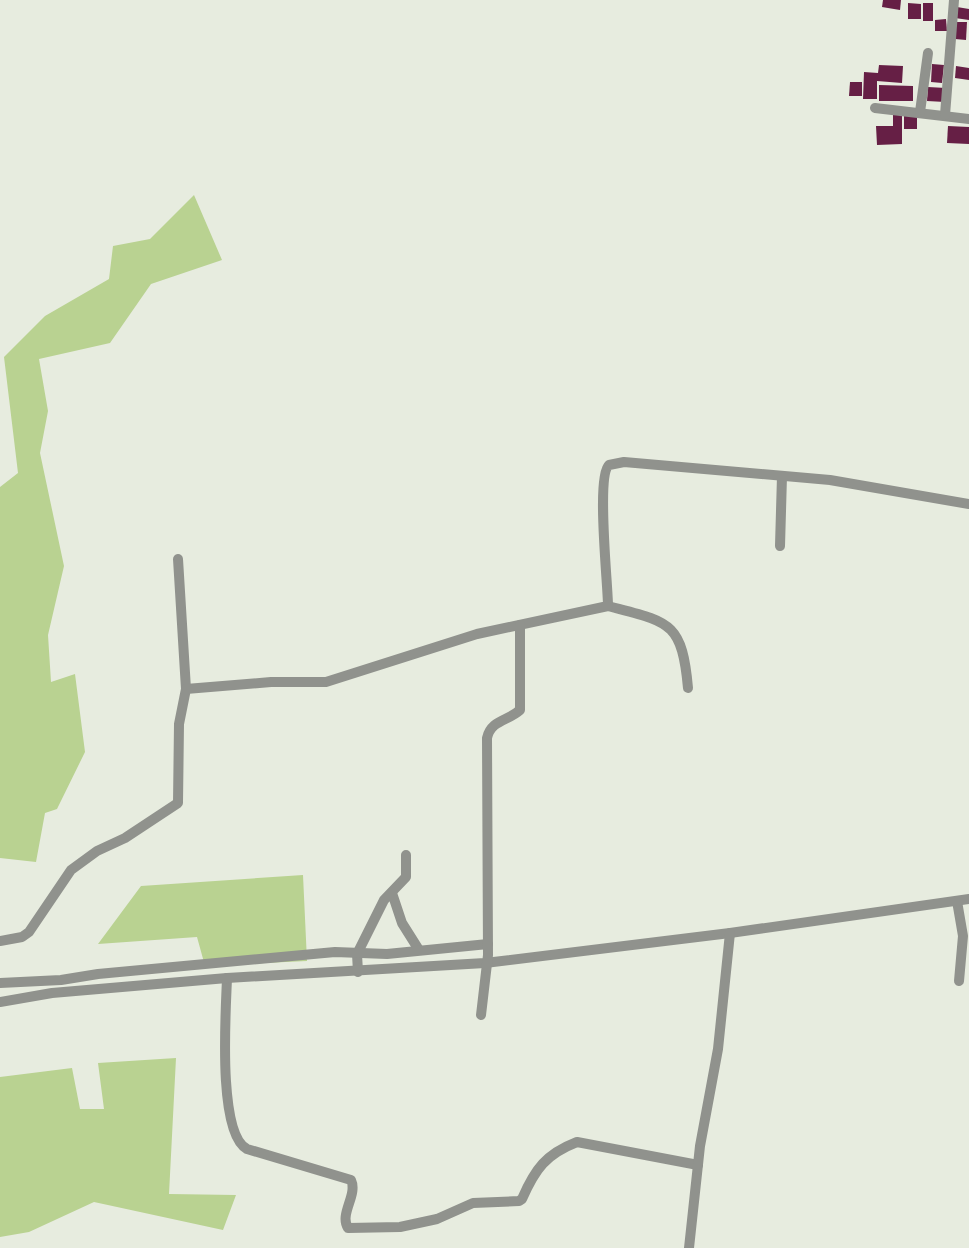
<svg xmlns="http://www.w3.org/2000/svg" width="969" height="1248" font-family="'Zilla Slab',serif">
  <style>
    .green { fill: #b9d291 }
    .building { fill: #661f45 }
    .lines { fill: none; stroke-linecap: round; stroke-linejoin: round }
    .minor { stroke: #90928d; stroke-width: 10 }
  </style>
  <rect width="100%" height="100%" fill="#e7ecdf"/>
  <g class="green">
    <path d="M194,195L222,260L151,284L110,343L39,359L48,411L40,453L64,566L48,635L51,682L75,674L85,752L57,809L45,813L36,862L0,858V487L18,473L4,357L45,316L109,279L113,246L150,239Z"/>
    <path d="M303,875L307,961L205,966L197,937L98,944L141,886Z"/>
    <path d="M176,1058L169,1194L236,1195L223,1230L94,1202L29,1232L0,1237V1077L72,1068L80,1109H104L98,1063Z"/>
  </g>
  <g class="building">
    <path d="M883,0H901L900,10L882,7Z"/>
    <path d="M908,3L921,4V19H908Z"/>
    <rect x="923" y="3" width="10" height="18"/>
    <path d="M957,7L969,9V20L955,18Z"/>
    <path d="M946,19L947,31H935V20Z"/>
    <path d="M956,22H967L966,40L955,39Z"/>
    <path d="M932,64L944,65L942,83L931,82Z"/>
    <path d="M879,65L903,66L902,83L877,81V99H863L864,72L878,73Z"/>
    <path d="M956,66L969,68V80L955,78Z"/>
    <path d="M850,82H862V96H849Z"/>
    <path d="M879,85L913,86V101H879Z"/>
    <path d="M928,87L946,88L945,102L927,101Z"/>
    <path d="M893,114H902V144L877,145L876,126H893Z"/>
    <rect x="904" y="114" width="13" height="15"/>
    <path d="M948,126L969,127V144L947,143Z"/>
  </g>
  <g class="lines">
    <g class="minor">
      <path d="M875,108L969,119"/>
      <path d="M920,112L928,53"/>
      <path d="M945,115L954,0"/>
      <path d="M780,546L782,476"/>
      <path d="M178,559L186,689"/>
      <path d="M608,606C669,622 682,621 688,688"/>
      <path d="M392,893L402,923L419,950"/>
      <path d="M957,901L963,936L959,981"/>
      <path d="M0,941L22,937L29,932L71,870L97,851L125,838L178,803L179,724L186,689L271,682H326L477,634L608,606C608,584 596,476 609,465L624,462L830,480L969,504"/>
      <path d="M358,972L357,954L384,900L406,877V855"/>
      <path d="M227,978C226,1009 217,1133 247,1149L351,1180C358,1195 339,1214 348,1228L400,1227L437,1219L473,1203L519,1201L522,1199C535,1169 546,1154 577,1142L698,1165"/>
      <path d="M0,983L61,980L98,974L335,952L387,954L488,944"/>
      <path d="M0,1002L52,993L227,978L485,963L730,933L969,899"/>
      <path d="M481,1015L488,955L487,738C491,720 508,721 520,710V625"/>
      <path d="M689,1248L700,1146L718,1049L730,933"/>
    </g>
  </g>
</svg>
